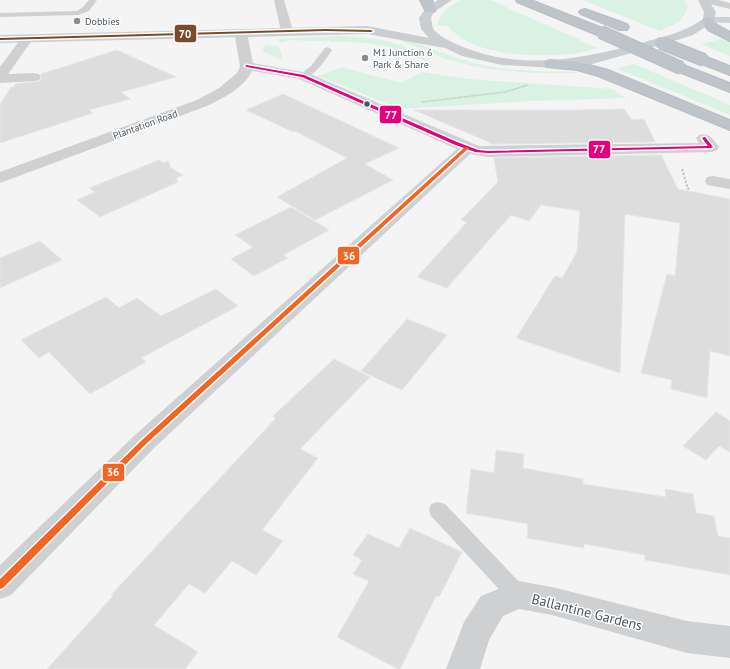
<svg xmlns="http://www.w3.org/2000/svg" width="730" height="669" font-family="'PT Sans',sans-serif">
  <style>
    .green { fill: #d9f2e3 }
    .building { fill: #ddddde; stroke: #e5e6e7 }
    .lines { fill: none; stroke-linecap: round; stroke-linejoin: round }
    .motorway-casing { stroke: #b9bec3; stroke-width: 2 }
    .path-far1 { stroke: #bcc7c4; stroke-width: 1.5; stroke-dasharray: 1.5 1; stroke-linecap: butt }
    .path { stroke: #bcc7c4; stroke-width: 2; stroke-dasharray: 2.5 1.5; stroke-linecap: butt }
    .service { fill: #ced0d2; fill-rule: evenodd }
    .minor { fill: #ced0d2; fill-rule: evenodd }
    .tertiary { fill: #ced0d2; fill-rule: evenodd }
    .primary { fill: #caced1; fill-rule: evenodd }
    .motorway { fill: #bec4c9; fill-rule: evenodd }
    .motorway-bridge-casing { stroke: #b9bec3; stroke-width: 14; stroke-linecap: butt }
    .motorway-bridge { stroke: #bec4c9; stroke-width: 12 }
    .bus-1-casing { stroke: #fff; stroke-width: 3 }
    .bus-2-casing { stroke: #fff; stroke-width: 3 }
    .bus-3-casing { stroke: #fff; stroke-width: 3 }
    .bus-1 { fill: #7a4b2a; fill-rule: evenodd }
    .bus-2 { fill: #e5007d; fill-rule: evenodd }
    .bus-3 { fill: #f26522; fill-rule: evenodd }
    .poi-dot { fill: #868d94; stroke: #fff; stroke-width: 1.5 }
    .bus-dot { fill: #4a5661; stroke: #fff; stroke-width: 1.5 }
    .labels { text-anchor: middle; stroke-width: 3; stroke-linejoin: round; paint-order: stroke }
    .far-poi-label { font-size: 10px; fill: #4a5661; stroke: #fff; text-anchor: start }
    .far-street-label { font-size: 10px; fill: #4a5661; stroke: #fff }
    .near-street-label { font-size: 14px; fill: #4a5661; stroke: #fff }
    .line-badge { stroke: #fff; stroke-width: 1.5 }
    .badge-label { font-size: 11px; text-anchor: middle; font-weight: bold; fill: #fff }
  </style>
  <rect width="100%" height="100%" fill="#f4f4f4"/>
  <g class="green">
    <path d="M461,0H490L598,48C590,50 580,53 571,54C535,57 473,57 448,26H437C441,12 448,6 461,0Z"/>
    <path d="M583,0H684L688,7C682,23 675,24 660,31Z"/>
    <path d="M337,36C369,37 404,39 429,62L391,48L369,43L290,40L282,43L276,39Z"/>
    <path d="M403,39C430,47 455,59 483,65C514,72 547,71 579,72L575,73C534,74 495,72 456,62C437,57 420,47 401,41Z"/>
    <path d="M721,39L730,42V56L701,44Z"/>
    <path d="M266,45L278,46L282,55L281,60L262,51Z"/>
    <path d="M634,64L730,105V115L616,68Z"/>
    <path d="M341,67L401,83L422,72L468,79L612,89L625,98L530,101L400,109L319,76Z"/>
  </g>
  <g class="building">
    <path d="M117,50L176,77L121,92L130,99L89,110L93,113L0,143V104L11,87H14L16,84L39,81L42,78L41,74Z"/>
    <path d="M283,94L399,148L365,164L393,180L315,220L277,197L347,158L295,131L293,132L246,110Z"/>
    <path d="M624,109L632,120L644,119L655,142L491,144V143L414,110H577Z"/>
    <path d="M661,155L678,189L730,199V356L710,351L707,398L671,389L672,380L641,373L667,274L675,276L680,223L625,214L620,373L516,338L555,276L562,278L577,252L580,211L541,205L529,221L511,215L447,288L417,277L467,222L461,220L498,182L494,158Z"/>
    <path d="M159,160L164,163L168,161L171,168L183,175L176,178L178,182L100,217L77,200L95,192L89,188Z"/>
    <path d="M291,207L329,230L283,255L288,258L254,276L231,259L253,247L235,235Z"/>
    <path d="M40,241L62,260L0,288V258Z"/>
    <path d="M216,289L238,306L141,358L146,362L90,394L49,352L39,358L21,340L106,297L119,308L137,298L161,316Z"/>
    <path d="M407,319L447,335L402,390L361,371Z"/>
    <path d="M334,359L370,377L300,449L318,458L262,530L283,541L256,575L232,561L205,593L189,584L154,625L198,652L185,669H47L113,596L111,595L276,418L273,416Z"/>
    <path d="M716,412L730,421V452L719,446L706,460L683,446Z"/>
    <path d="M496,450L524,454L523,468L583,479V484L666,497L665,489L693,494L696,513L714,516L718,536L730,538V575L645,560V555L584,544V548L527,538L528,524L466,513L471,469L494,473Z"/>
    <path d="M410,528L462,552L439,597L436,596L400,669H398L337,637L369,581L353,574L362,560L353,555L368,534L399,548Z"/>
  </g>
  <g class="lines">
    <defs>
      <g id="motorway">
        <path d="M420,0H432L436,10L434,12H426Z"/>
        <path d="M516,0H531L605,29L607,32L605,35H597L517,2Z"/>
        <path d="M585,9L627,24L629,27L627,30H619L581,14L579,12L581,10Z"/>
        <path d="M708,17L712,19L716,24L730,32V41L708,30L702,21L704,19Z"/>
        <path d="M704,56L730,66V75L699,63L698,60L699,57Z"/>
        <path d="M551,60L578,62L608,70L730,120V130L598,76L577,70L546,67L544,64L546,61Z"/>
        <path d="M681,64L730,83V92L676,71L674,68L676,65Z"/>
      </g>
    </defs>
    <use href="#motorway" class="motorway-casing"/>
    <path class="path-far1" d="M422,102L505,92L528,85"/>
    <path class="path" d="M682,169L688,189L689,188"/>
    <g class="service">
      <path d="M89,0H97L89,11L78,15L0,17V13L77,11L83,7Z"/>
      <path d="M328,47L332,50C326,59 312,81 300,78L298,76L311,66L325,48Z"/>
      <path d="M438,502L445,504L525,588L528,595L525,602L518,605L511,602L431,516L429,510L431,504Z"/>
    </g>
    <g class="minor">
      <path d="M274,0H284L293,31L291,34H283L281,31Z"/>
      <path d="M241,29L245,30L247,33L253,63L308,73L479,146L699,143L696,138L699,135C709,132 713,139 719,147L717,150L711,152L488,157L470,154L153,449L11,595L0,599V565L135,435L457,149L299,79L252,71C244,88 223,98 207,106L0,183V172L197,100L219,88L237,73L240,66L235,37L237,30Z"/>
      <path d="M27,35L31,36L33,39L8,74L34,73L39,74L41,77L39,80L34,81L0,83V67L23,36Z"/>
      <path d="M713,176L730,179V189L707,185L705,181L707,177Z"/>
      <path d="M518,581L552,587L687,621L730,626V658L687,653L552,615L519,609L503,616L489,640L480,669H446L464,622L481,596Z"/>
    </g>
    <g class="tertiary">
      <path d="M700,0H719L730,3V9L701,2Z"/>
      <path d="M709,17H730V23L705,22L703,20L705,18Z"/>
    </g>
    <path class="primary" d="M438,0H452L434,12L431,18C432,22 432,27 434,30C440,37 454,43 463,47C522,71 582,59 641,43C663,37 685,32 703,19L704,12L698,0H708L716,12L713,22L693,35L671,42L592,64L555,68L502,65L462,56L445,48L367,34L0,43V35L367,26L429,38L421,29L419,18L426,8Z"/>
    <use href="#motorway" class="motorway"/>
    <defs>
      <g id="motorway-bridge">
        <path d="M601,32L681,68"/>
        <path d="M661,43L704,60"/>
      </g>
    </defs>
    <use href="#motorway-bridge" class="motorway-bridge-casing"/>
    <use href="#motorway-bridge" class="motorway-bridge"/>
    <defs>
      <path id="bus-1" d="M325,29L371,30L373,31L371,32L325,31L0,40V38Z"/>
      <path id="bus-2" d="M246,65L304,75L457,142L478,150L488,151L708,146L702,138L704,137H705L713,147L711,148L488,153L475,152L453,144L302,77L247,67L245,66Z"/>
      <path id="bus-3" d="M465,147L469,148L146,444L3,588L0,589V579L142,440Z"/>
    </defs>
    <use href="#bus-1" class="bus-1-casing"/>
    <use href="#bus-2" class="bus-2-casing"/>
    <use href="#bus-3" class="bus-3-casing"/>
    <use href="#bus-1" class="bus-1"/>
    <use href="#bus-2" class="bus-2"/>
    <use href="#bus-3" class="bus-3"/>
  </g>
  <g class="poi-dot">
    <circle cx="77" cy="21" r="4"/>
    <circle cx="365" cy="58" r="4"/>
  </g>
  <circle class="bus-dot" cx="367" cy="104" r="3.5"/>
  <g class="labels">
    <g class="far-poi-label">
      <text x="85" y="25">Dobbies</text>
      <text x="373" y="56">M1 Junction 6<tspan x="373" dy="12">Park &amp; Share</tspan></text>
    </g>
    <g class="far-street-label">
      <text transform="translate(145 124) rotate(-20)" y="4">Plantation Road</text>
    </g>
    <g class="near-street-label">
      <text transform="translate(587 612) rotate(14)" y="5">Ballantine Gardens</text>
    </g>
  </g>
  <g class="line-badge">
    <rect x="174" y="24" width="23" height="19" rx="4" fill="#7a4b2a"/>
    <rect x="379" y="105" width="23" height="19" rx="4" fill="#e5007d"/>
    <rect x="588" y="140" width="23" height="19" rx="4" fill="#e5007d"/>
    <rect x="337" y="246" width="23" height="19" rx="4" fill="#f26522"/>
    <rect x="102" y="463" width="23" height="19" rx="4" fill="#f26522"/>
  </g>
  <g class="badge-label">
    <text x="185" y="38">70</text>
    <text x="391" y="119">77</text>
    <text x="599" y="153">77</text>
    <text x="349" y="260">36</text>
    <text x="113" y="476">36</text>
  </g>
</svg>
